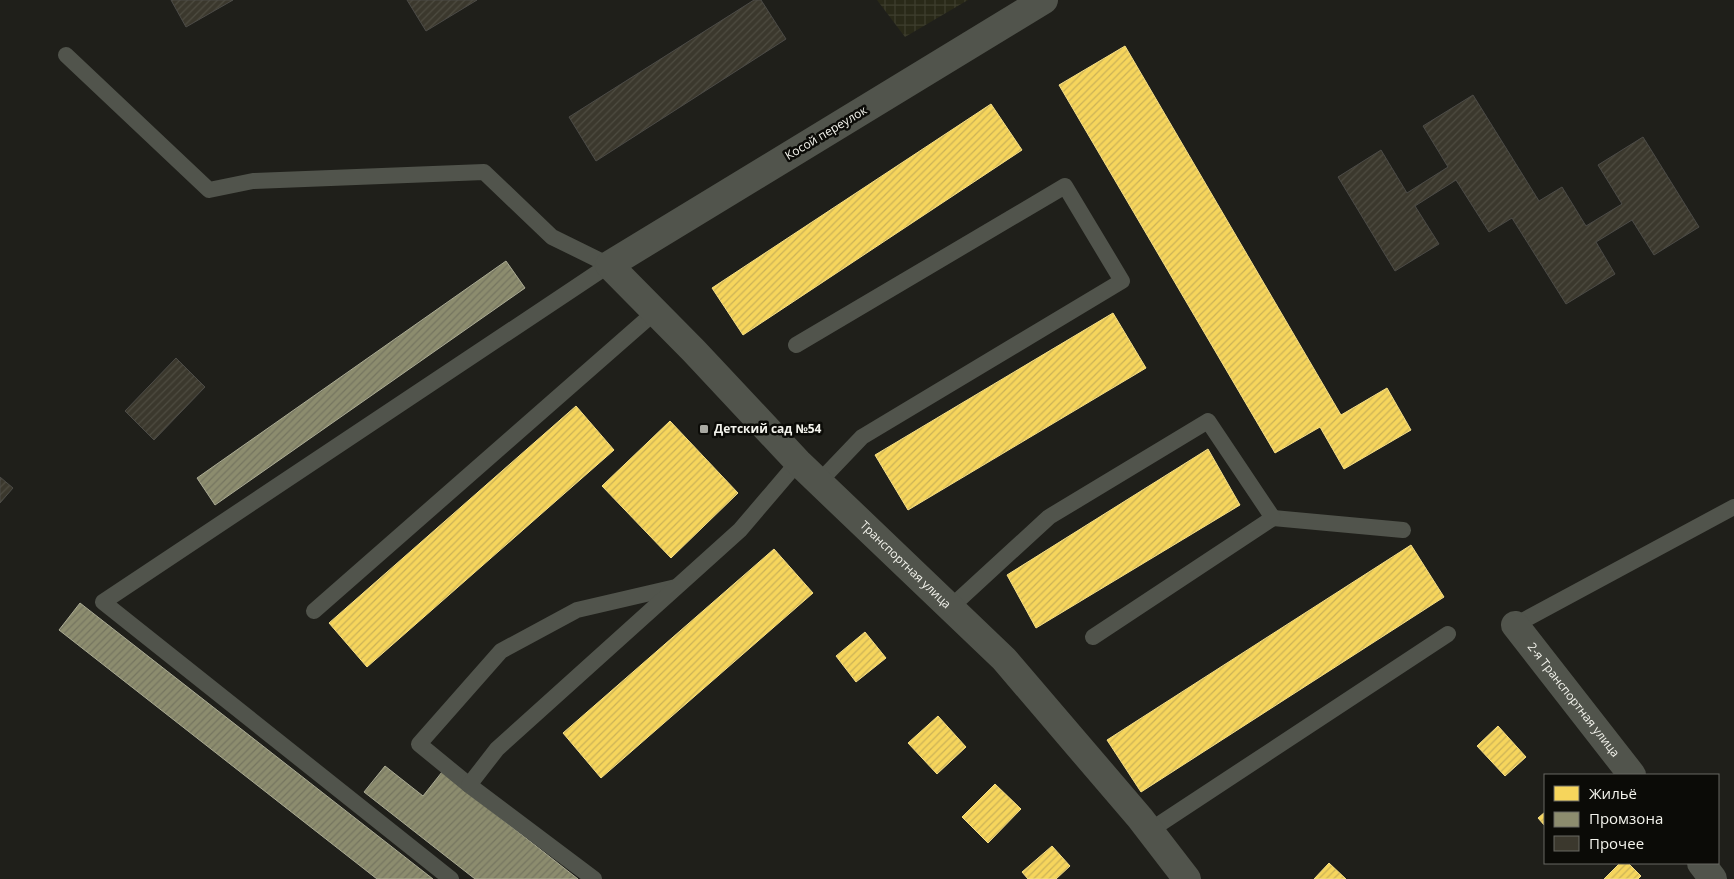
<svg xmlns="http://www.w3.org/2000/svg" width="1734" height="879" font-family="'Open Sans',sans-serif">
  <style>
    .industrial { fill: url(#industrial-grid) }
    .homes { fill: url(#homes-hatch); stroke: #f5de87 }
    .industry { fill: url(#industry-hatch); stroke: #abab94 }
    .building { fill: url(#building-hatch); stroke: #4c4b47 }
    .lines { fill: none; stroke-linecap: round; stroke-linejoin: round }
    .service { stroke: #51544c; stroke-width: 16 }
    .minor { stroke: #51544c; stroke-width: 28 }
    .poi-dot { fill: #a9a9a2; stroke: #0b0b07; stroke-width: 2 }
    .labels { text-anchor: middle; stroke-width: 5; stroke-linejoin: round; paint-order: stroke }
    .street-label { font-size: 12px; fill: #f3f3ec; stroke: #0b0b07 }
    .poi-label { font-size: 12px; font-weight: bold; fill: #f3f3ec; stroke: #0b0b07; text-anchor: start }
  </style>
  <defs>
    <pattern id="industrial-grid" width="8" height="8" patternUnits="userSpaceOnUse" patternTransform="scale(1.25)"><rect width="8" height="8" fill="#292918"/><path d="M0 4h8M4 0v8" fill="none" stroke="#3e3e2e"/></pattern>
    <pattern id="homes-hatch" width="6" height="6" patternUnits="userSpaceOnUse" patternTransform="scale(1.25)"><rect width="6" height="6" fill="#f6d55c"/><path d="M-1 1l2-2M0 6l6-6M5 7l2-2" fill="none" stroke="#cbb257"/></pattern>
    <pattern id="industry-hatch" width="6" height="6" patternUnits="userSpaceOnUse" patternTransform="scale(1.25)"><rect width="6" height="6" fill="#8c8c6e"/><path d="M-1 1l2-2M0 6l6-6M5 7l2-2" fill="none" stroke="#757560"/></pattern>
    <pattern id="building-hatch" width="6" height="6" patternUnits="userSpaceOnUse" patternTransform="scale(1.25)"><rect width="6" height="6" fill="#3b382d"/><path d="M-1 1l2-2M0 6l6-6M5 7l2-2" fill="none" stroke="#4e4c41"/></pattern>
  </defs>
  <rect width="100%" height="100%" fill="#1f1f1a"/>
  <path class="industrial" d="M877,0H968L905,37Z"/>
  <g class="homes">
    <path d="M1125,46L1341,415L1387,388L1411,430L1344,469L1320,427L1275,453L1059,85Z"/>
    <path d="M991,104L1022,150L743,335L712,288Z"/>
    <path d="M1113,313L1146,368L908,510L875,455Z"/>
    <path d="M576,406L614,450L367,667L329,623Z"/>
    <path d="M670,421L738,493L671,558L602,486Z"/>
    <path d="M1208,449L1240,505L1036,628L1007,575Z"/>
    <path d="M1411,545L1444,597L1141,792L1107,740Z"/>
    <path d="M774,549L813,593L601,778L563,733Z"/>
    <path d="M865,632L886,658L856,682L836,656Z"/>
    <path d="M938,716L966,747L937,774L908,743Z"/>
    <path d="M1498,726L1526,757L1505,776L1477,746Z"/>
    <path d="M995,784L1021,809L988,843L962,817Z"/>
    <path d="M1545,812V826L1538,818Z"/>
    <path d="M1052,846L1070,866L1056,879H1028L1022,872Z"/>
    <path d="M1329,863L1346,879H1314Z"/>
    <path d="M1620,863H1628L1641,876L1638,879H1604Z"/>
  </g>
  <g class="industry">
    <path d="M506,261L525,288L215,505L197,478Z"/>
    <path d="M80,603L433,879H377L59,630Z"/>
    <path d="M385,766L423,796L442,772L578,879H475L364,792Z"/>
  </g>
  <g class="building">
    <path d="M171,0H233L186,27Z"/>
    <path d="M407,0H477L426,31Z"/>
    <path d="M754,0H761L786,39L596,161L569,117Z"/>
    <path d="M1473,95L1539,201L1562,187L1586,226L1622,204L1598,165L1643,137L1699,227L1654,255L1632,220L1596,242L1615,274L1566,304L1512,218L1489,232L1456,180L1415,206L1439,244L1395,271L1338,177L1381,150L1407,193L1448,167L1423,126Z"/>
    <path d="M176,358L205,387L154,440L125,411Z"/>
    <path d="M0,477L13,488L0,503Z"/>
  </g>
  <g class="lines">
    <g class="service">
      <path d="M66,55L209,190L253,181L484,172L552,237L609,265"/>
      <path d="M796,345L1065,186L1122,281L862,437L819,482"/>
      <path d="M1273,518L1403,530"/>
      <path d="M951,607L1049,517L1208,421L1273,518L1093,637"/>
      <path d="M314,611L655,312"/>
      <path d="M1515,625L1734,507"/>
      <path d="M469,785L419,744L501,651L577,610L676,587"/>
      <path d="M1149,831L1448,634"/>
      <path d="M451,879L103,602L609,265"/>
      <path d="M594,879L469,785L497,749L740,530L798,462"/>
    </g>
    <g class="minor">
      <path id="s1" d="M1044,0L609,265L694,351L798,462L1004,659L1140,818L1187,879"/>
      <path id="s2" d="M1515,625L1632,775"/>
      <path d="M1701,863L1713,879"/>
    </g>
  </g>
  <rect class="poi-dot" x="699" y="424" width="10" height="10" rx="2.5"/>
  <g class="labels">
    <g class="street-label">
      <text transform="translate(826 133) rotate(-31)" y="4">Косой переулок</text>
      <text dy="4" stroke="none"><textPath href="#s1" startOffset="931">Транспортная улица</textPath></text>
      <text dy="4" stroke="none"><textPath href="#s2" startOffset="95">2-я Транспортная улица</textPath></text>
    </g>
    <g class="poi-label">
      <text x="714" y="433">Детский сад №54</text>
    </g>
  </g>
  <rect x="1544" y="774" width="175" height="90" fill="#0b0b07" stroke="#686863"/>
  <rect x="1554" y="786" width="25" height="15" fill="#f6d55c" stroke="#686863"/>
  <text x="1589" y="799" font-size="15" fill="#f3f3ec">Жильё</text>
  <rect x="1554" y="812" width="25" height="15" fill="#8c8c6e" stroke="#686863"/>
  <text x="1589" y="824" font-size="15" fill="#f3f3ec">Промзона</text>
  <rect x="1554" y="836" width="25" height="15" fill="#3b382d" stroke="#686863"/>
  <text x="1589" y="849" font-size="15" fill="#f3f3ec">Прочее</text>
</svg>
